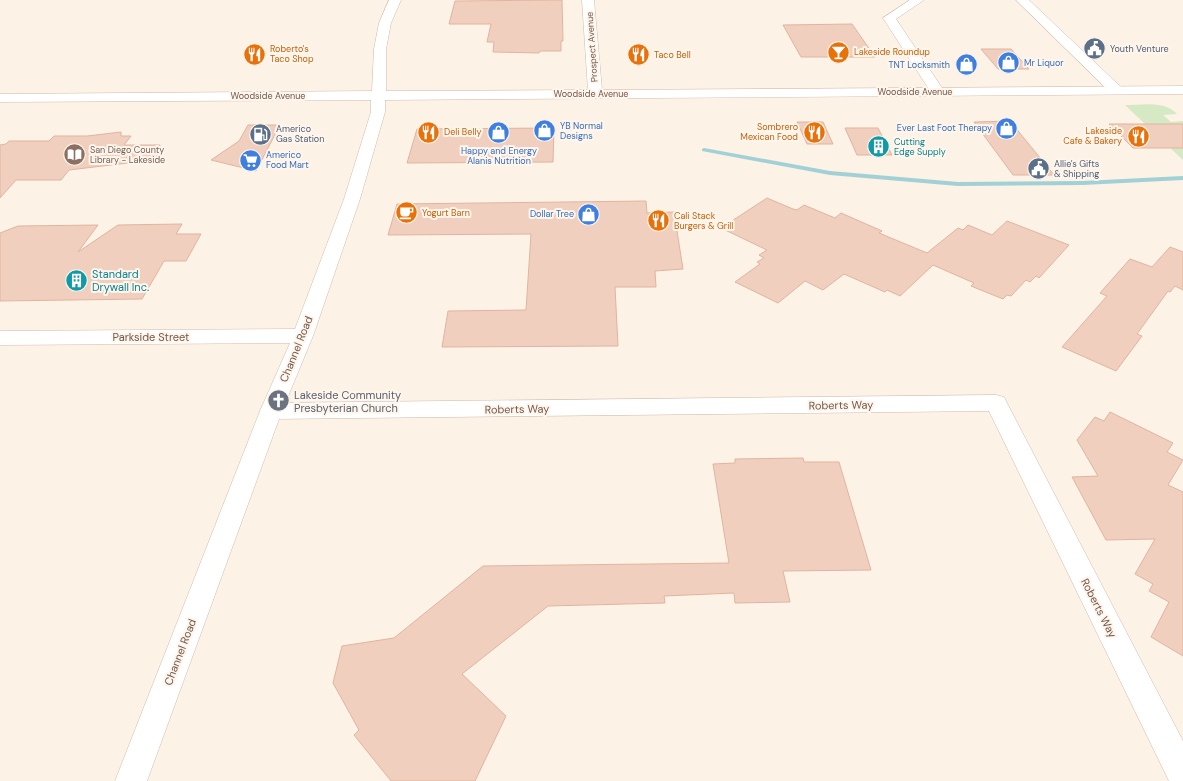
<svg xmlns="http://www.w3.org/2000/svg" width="1183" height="781" font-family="'DM Sans',sans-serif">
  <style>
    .green { fill: #d5e9c4 }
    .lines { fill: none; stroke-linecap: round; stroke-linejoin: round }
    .stream { fill: #a1d1d6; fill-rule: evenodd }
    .building { fill: #f0cfbe; stroke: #e2b49f }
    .street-casing { stroke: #cfbbaf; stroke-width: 1 }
    .secondary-casing { stroke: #d2bbac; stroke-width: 1 }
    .street { fill: #fff; fill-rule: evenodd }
    .secondary { fill: #fff; fill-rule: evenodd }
    .labels { text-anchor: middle; stroke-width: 4; stroke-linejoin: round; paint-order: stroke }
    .far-street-label { font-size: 9px; fill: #74574b; stroke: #fef6ec }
    .far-food-label { font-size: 9px; fill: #c56008; stroke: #fef6ec; text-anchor: start }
    .far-service-label { font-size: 9px; fill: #4e5e75; stroke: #fef6ec; text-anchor: start }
    .far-shop-label { font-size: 9px; fill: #366cbe; stroke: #fef6ec; text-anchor: start }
    .far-culture-label { font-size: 9px; fill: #0d838f; stroke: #fef6ec; text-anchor: start }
    .far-education-label { font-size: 9px; fill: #785e54; stroke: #fef6ec; text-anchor: start }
    .culture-label { font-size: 11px; fill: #0d838f; stroke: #fef6ec; text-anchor: start }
    .street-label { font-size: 11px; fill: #74574b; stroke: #fef6ec }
    .worship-label { font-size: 11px; fill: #5b616d; stroke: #fef6ec; text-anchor: start }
  </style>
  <rect width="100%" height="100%" fill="#fcf2e5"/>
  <path class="green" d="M1125,105C1142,105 1165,100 1177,114L1163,115L1171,122L1183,121V160Z"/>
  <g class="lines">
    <path class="stream" d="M704,148L830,171L958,182L1083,181L1183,176V180L1083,185L958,186L830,175L702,151V149Z"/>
  </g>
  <g class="building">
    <path d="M562,0L563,41H561V51H540L539,53L493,52L494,42H487L491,24H449L455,1Z"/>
    <path d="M852,24L875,57H801L783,25Z"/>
    <path d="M981,49H1011L1029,69H998Z"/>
    <path d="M1010,121L1054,175H1013L974,122Z"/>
    <path d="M797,122H823L833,144H807Z"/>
    <path d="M1109,124H1183V148H1133Z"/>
    <path d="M248,125H280L256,171L211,160L239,141Z"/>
    <path d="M554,128L553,162L407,163L417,129Z"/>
    <path d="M845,128H878L892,155H857Z"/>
    <path d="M121,132V136H131L124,145H160L161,159L69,170L61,180H16L0,198V145L6,144L9,141H49L54,136H87Z"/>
    <path d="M767,198L793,209L797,210L804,205L835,218L841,213L882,231L879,233L927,253L958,228L963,230L968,225L992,235L1007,221L1069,245L1039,278L1036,276L1030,282L1026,280L1011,296L1007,295L1003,299L971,286L974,283L933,265L900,296L887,290L885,292L844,274L823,290L805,281L778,303L735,282L760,264L757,262L764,258L759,255L767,250L721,228Z"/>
    <path d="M646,201L647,213L674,212L683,269L655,271L656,287H615L618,346L442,347L448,311L526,310L531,234L388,235L397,204Z"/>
    <path d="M182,224L176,234H201L186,261H164L142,299L0,301V233L18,226L98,225L78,252L118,225Z"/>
    <path d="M1170,247L1183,252V290L1175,286L1170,292L1168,291L1137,334L1142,336L1116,371L1062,347L1107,296L1100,293L1130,259L1152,267Z"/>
    <path d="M1110,412L1173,443L1167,452L1183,460L1168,485L1183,492V656L1151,637L1169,602L1149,591L1153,584L1135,574L1155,539L1106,540L1072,477L1098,476L1077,440L1095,417L1104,421Z"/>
    <path d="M803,458L804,462H839L871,570L783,571L790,602L735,603L734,593L664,596L665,603L548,606L462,674L506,716L475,781H391L354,735L359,730L333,683L342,646L394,638L483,566L729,563L713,464L735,463V459Z"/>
  </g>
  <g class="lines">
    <defs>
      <g id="street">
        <path d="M910,0H924L896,19L944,91L942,94H932L883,18Z"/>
        <path d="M1016,0H1029L1122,88L1124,91L1122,94H1112Z"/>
        <path d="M996,395L1004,397L1007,403L1183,741V781H1169L989,411L271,419L263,417L260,411L263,405L271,403Z"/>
      </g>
      <path id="secondary" d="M389,0H401L391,23L386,49V91L588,90L582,0H594L602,90L1183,86V94L385,100V112L360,199L313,336L282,411L147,781H115L260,411L290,343L0,345V331L295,329L344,199L371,112V100L0,102V94L372,91L374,49L379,23Z"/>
    </defs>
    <use href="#street" class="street-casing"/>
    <use href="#secondary" class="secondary-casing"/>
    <use href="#street" class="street"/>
    <use href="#secondary" class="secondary"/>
  </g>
  <defs>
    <symbol id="civic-disc" viewBox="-11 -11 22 22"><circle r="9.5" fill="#5c6f8a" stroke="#fef6ec"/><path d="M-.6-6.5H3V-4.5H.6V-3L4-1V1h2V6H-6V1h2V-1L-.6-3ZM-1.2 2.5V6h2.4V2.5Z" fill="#fff"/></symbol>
    <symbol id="bar-disc" viewBox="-11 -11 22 22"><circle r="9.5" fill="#e8710a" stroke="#fef6ec"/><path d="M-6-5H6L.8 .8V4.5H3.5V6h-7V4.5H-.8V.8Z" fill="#fff"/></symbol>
    <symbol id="restaurant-disc" viewBox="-11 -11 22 22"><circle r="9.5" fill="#e8710a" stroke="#fef6ec"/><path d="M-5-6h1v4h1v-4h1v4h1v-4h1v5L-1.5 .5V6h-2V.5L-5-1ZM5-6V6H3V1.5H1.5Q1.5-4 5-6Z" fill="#fff"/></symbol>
    <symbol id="shop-disc" viewBox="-11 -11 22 22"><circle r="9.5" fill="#3f7fe0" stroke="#fef6ec"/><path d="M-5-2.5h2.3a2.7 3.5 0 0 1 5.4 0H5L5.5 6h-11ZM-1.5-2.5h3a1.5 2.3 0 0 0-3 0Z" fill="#fff"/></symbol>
    <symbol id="fuel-disc" viewBox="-11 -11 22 22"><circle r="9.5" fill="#5c6f8a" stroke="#fef6ec"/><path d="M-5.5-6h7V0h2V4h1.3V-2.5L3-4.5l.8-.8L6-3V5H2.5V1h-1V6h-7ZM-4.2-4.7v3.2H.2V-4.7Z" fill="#fff"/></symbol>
    <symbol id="building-disc" viewBox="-11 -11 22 22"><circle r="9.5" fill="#0f9aa8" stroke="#fef6ec"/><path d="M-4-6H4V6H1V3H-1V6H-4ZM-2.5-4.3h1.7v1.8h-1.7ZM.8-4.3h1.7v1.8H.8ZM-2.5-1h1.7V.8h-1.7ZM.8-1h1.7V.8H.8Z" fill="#fff"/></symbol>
    <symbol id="library-disc" viewBox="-11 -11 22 22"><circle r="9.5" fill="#8d6e63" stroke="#fef6ec"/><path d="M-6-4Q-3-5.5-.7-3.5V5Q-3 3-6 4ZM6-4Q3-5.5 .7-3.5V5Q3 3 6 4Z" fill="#fff"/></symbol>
    <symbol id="supermarket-disc" viewBox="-11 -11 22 22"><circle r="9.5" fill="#3f7fe0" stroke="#fef6ec"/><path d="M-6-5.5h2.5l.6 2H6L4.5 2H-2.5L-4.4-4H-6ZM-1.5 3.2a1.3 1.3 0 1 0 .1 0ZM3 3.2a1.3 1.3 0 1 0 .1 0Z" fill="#fff"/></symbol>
    <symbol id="cafe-disc" viewBox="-11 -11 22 22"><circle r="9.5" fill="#e8710a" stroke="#fef6ec"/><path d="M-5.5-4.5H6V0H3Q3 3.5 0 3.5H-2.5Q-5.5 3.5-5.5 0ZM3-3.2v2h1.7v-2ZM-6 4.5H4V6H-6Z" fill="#fff"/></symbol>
    <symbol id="church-disc" viewBox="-11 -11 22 22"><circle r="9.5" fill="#6b7280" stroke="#fef6ec"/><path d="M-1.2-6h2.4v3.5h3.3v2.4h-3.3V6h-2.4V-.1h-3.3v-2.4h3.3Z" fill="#fff"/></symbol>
  </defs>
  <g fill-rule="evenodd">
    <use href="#civic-disc" x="1082" y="36" width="25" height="25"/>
    <use href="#bar-disc" x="826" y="40" width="25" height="25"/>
    <use href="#restaurant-disc" x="242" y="42" width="25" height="25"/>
    <use href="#restaurant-disc" x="626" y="42" width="25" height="25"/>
    <use href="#shop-disc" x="996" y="50" width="25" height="25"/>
    <use href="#shop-disc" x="954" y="52" width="25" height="25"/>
    <use href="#shop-disc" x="994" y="116" width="25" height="25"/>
    <use href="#shop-disc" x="532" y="118" width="25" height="25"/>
    <use href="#restaurant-disc" x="416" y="120" width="25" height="25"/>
    <use href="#shop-disc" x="486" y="120" width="25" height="25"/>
    <use href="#restaurant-disc" x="802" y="120" width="25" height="25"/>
    <use href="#fuel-disc" x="248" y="122" width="25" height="25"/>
    <use href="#restaurant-disc" x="1126" y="124" width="25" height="25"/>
    <use href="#building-disc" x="866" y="134" width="25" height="25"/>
    <use href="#library-disc" x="62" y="142" width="25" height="25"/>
    <use href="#supermarket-disc" x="238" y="148" width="25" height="25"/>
    <use href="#civic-disc" x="1026" y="156" width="25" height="25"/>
    <use href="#cafe-disc" x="394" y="200" width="25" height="25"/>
    <use href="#shop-disc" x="576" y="202" width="25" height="25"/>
    <use href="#restaurant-disc" x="646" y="208" width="25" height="25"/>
    <use href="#building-disc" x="64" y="268" width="25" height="25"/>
    <use href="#church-disc" x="266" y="388" width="25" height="25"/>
  </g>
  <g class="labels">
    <g class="far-street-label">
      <text transform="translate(592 47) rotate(-94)" y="3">Prospect Avenue</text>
      <text x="915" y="95">Woodside Avenue</text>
      <text x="591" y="97">Woodside Avenue</text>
      <text x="268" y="99">Woodside Avenue</text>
    </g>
    <g class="far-food-label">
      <text x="270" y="52">Roberto's<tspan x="270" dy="10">Taco Shop</tspan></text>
      <text x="854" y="55">Lakeside Roundup</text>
      <text x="654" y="58">Taco Bell</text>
      <text x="798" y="130" text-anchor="end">Sombrero<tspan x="798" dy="10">Mexican Food</tspan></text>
      <text x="1122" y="134" text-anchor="end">Lakeside<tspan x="1122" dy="10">Cafe &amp; Bakery</tspan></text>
      <text x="444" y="135">Deli Belly</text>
      <text x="422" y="216">Yogurt Barn</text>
      <text x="674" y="219">Cali Stack<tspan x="674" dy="10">Burgers &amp; Grill</tspan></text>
    </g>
    <g class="far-service-label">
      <text x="1110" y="52">Youth Venture</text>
      <text x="276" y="132">Americo<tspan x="276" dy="10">Gas Station</tspan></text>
      <text x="1054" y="167">Allie's Gifts<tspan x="1054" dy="10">&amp; Shipping</tspan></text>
    </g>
    <g class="far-shop-label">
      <text x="1024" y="66">Mr Liquor</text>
      <text x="950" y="68" text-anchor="end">TNT Locksmith</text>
      <text x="560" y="129">YB Normal<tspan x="560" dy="10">Designs</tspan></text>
      <text x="992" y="131" text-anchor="end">Ever Last Foot Therapy</text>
      <text x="499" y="154" text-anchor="middle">Happy and Energy<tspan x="499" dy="10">Alanis Nutrition</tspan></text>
      <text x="266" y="158">Americo<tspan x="266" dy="10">Food Mart</tspan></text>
      <text x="574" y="217" text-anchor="end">Dollar Tree</text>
    </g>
    <g class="far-culture-label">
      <text x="894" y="145">Cutting<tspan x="894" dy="10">Edge Supply</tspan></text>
    </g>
    <g class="far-education-label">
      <text x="90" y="153">San Diego County<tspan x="90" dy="10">Library - Lakeside</tspan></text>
    </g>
    <g class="culture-label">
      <text x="92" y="278">Standard<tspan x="92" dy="13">Drywall Inc.</tspan></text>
    </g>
    <g class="street-label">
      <text x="151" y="341">Parkside Street</text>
      <text transform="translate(296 349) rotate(-68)" y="4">Channel Road</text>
      <text transform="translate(841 405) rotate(-1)" y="4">Roberts Way</text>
      <text transform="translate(517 409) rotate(-1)" y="4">Roberts Way</text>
      <text transform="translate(1099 608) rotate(63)" y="4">Roberts Way</text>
      <text transform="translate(180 652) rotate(-69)" y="4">Channel Road</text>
    </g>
    <g class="worship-label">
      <text x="294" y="399">Lakeside Community<tspan x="294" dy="13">Presbyterian Church</tspan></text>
    </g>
  </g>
</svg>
